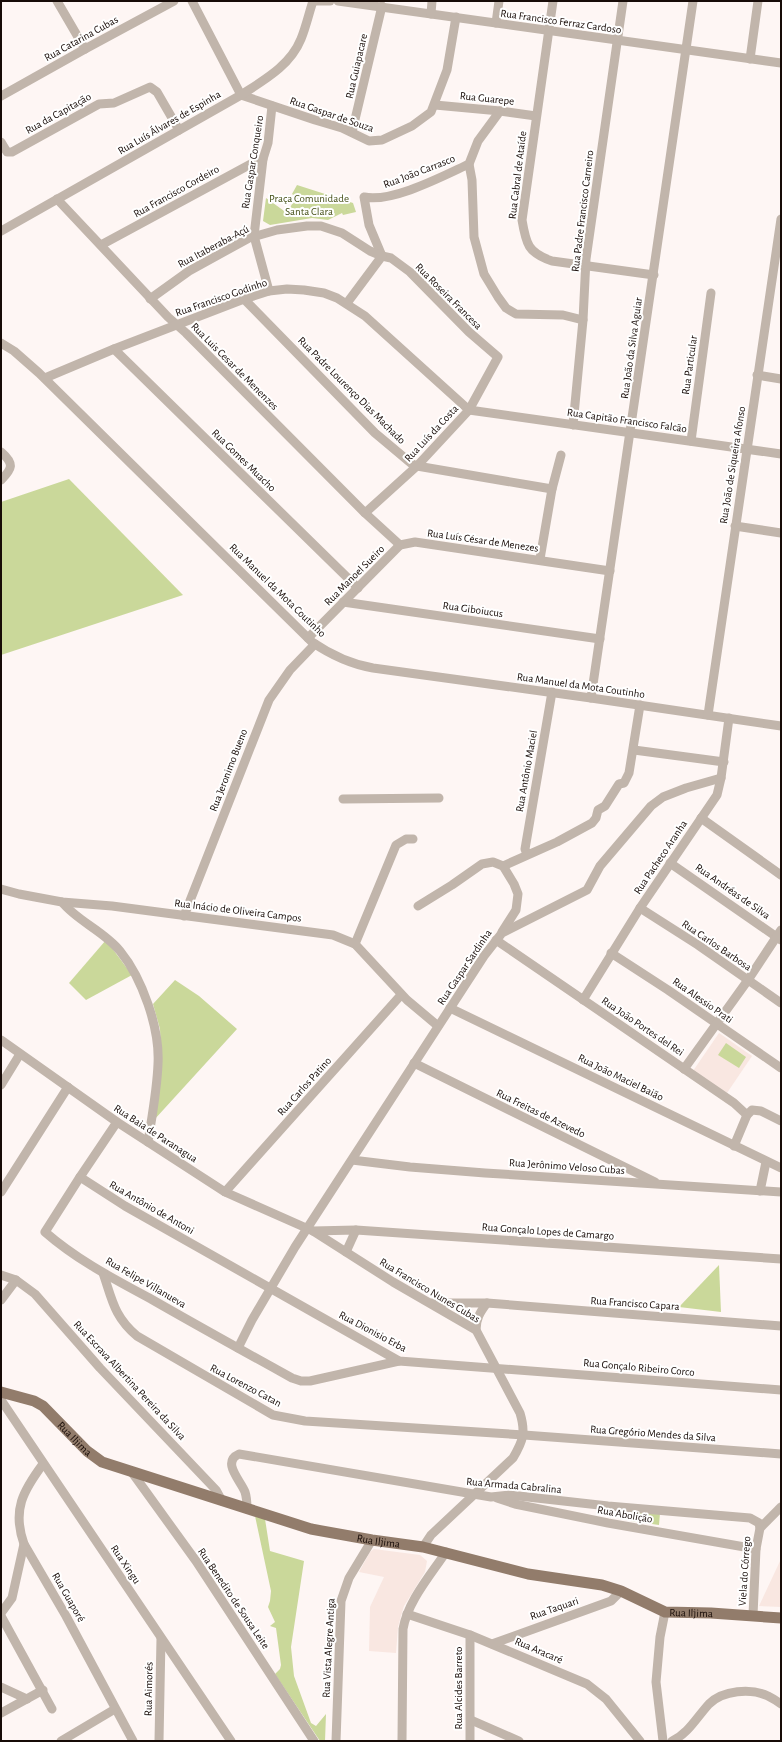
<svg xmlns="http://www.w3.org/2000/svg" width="782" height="1742" font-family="'Alegreya Sans',sans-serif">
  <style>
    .built { fill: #f9e7e1 }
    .green { fill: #cad89a }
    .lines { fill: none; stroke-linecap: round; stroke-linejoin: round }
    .minor { stroke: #c1b5ab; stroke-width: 9 }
    .major { stroke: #927c6b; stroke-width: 11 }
    .labels { text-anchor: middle; stroke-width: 4; stroke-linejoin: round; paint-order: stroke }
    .street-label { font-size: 11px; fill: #170b07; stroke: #fff }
    .park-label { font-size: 11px; fill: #47511a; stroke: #fff }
  </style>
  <rect width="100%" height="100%" fill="#fef6f4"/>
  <g class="built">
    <path d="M719,1033L752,1056L727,1093L693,1071Z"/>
    <path d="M374,1549L420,1555L427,1561L425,1572L404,1606L401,1616L398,1627L396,1653L369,1651L370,1607L384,1577L359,1572L370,1552Z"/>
    <path d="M781,1559V1607L759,1606Z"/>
  </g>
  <g class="green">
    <path d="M297,185L350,202L353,203L356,212L343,215L342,213L328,220L312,218L270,225L263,221L266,198L287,213L296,197L292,194Z"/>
    <path d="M69,479L183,595L1,655V502Z"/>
    <path d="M106,940L132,975L86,1000L69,983Z"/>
    <path d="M175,980L199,996L237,1029L154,1120L161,1053L160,1029L153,1004Z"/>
    <path d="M726,1043L746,1057L739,1068L718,1055Z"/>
    <path d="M719,1265L721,1312L679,1307Z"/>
    <path d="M632,1510L660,1513L659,1525L631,1521Z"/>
    <path d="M255,1516L265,1519L270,1551L304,1561L291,1647L294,1676L311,1723L316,1726L326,1714L325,1741H320L275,1674L280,1669L281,1665L276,1628L270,1626L275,1622L268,1607L270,1601L271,1591Z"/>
  </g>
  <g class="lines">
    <g class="minor">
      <path d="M57,1L85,49"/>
      <path d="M192,1L241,95"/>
      <path d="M313,1H330"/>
      <path d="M338,1L781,63"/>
      <path d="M553,1L522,220C526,244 528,253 552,261L654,275"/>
      <path d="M431,14L432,1"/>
      <path d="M496,23L499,1"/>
      <path d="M750,59L758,1"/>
      <path d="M241,95L315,120L342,128L369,141L382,140L412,126L431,112L447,70L456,17"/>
      <path d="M1,96L85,49L174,1"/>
      <path d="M435,105L500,111L536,116"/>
      <path d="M352,132L382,6"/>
      <path d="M1,142L7,152H12L99,104L114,103L150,87L157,92L179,130"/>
      <path d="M469,164L472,180L474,237L484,274L498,297L506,308L516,314L563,315L583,320"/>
      <path d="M57,199L168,317L186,333L365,513L400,545L415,542L610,571"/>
      <path d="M1,231L241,95C264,80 290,66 301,39C306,27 309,13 313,1"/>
      <path d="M101,245L249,165L263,159"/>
      <path d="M382,256L369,225L364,197C392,203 443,176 469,164L478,141L500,111"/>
      <path d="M269,291L254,236L263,159L268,143L272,106"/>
      <path d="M150,299L189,271L249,238L277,230L307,226H321L342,233L370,251L382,256L391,258L410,272L469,332L498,357L469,410L417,466L365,513"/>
      <path d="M244,299L375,433L412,464L417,466L552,489"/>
      <path d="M347,303L382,256"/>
      <path d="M1,343L14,351L39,373L312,642C331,655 350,664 373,668L591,698L781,726"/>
      <path d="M114,349L358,588"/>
      <path d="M757,375L781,379"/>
      <path d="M45,378L114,349L244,299L269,291L287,289L304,290L324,293L337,298L365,316L469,410"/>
      <path d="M469,410L781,454"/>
      <path d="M573,425L583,320L586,259L623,1"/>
      <path d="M691,441L711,293"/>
      <path d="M1,452C15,464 12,469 1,480"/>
      <path d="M735,526L781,533"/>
      <path d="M540,559L552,489L561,455"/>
      <path d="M343,602L600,639"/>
      <path d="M308,638L400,545"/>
      <path d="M591,698L693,1"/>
      <path d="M708,715L781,219"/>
      <path d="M634,750L724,762"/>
      <path d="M343,799L439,798"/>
      <path d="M701,818L781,875"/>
      <path d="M527,854L525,849L552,692"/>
      <path d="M670,863L781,940"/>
      <path d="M503,866L557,842L592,823L596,818L598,810L605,806L619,784L624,783L629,773L640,705"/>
      <path d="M1,889L19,894L62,902L112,906L333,935L355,944L407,1000L438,1026"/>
      <path d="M62,902C77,921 104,931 120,951C142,978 160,1028 158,1064C157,1090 152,1116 148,1142"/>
      <path d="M418,906L452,885L482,864L493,862L503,866L514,884L518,894L516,910L502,932"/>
      <path d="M640,908L698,945L781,1003"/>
      <path d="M184,916L269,700L290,670L315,644"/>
      <path d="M496,940L734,1103L747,1115"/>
      <path d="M355,944L396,845L406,839H413"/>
      <path d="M611,953L668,990L781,1068"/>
      <path d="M583,1000L640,908L717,795L721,778L729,718"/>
      <path d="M450,1008L781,1168"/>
      <path d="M1,1040L117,1122L225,1192L313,1231L393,1282L476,1330L520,1413C526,1433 523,1441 513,1458L431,1535L423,1547"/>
      <path d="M414,1063L655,1182"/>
      <path d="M684,1069L748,980L781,930"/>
      <path d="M1,1085L20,1054"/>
      <path d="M117,1122L80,1177L125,1206L399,1361L781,1390"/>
      <path d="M734,1146L747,1115L752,1110L761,1111L781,1121"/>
      <path d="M352,1160L410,1167L485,1173L781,1192"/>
      <path d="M80,1177L45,1232C77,1260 114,1279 151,1299C198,1326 245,1352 292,1378L301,1381H310L399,1361"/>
      <path d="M760,1191L766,1162"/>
      <path d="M1,1192L68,1087"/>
      <path d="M225,1192L401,995"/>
      <path d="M313,1231L356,1230L781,1259"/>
      <path d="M346,1252L356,1230"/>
      <path d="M103,1273C112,1299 114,1317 137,1336L273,1415L305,1421L524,1435L781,1454"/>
      <path d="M1,1275L16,1280L35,1294L100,1368L216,1490L222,1501"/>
      <path d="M1,1300L16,1280"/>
      <path d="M432,1303H487L781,1326"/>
      <path d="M476,1330C476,1319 480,1312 487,1303"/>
      <path d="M238,1348L252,1320L295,1247L484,956L502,933L587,890L600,866L651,806L663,797L686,788L721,778"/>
      <path d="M1,1400L231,1741"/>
      <path d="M43,1464C23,1491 12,1510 24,1544L66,1616L133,1741"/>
      <path d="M131,1471L196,1561L314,1741"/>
      <path d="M497,1498L515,1504L608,1523L756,1549"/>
      <path d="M247,1509C247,1503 247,1498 245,1492C241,1481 221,1462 239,1454L491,1497L510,1495L608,1506L750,1518L759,1523L760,1528L756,1549L753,1615"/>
      <path d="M760,1528L781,1507"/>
      <path d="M1,1613L12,1598L24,1544"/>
      <path d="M407,1614L470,1635L587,1684L606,1699L640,1741"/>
      <path d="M1,1616L52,1709"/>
      <path d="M470,1635V1741"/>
      <path d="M492,1644L611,1601L621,1591"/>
      <path d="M1,1687L27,1699"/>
      <path d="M1,1713L43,1690"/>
      <path d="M471,1720L519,1741"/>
      <path d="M61,1741L115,1709"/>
      <path d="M159,1741L161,1638"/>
      <path d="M336,1741L341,1601L349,1578L372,1540"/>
      <path d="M402,1741L403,1629C408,1601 430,1576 446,1552"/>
      <path d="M663,1741L656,1682L660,1637L665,1612"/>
      <path d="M672,1741C688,1734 697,1717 709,1704C723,1690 751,1688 768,1696C772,1698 777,1701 781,1704"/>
    </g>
    <path class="major" id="s1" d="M1,1392L34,1401L43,1406L87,1451L102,1462L311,1529L372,1540L423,1547L528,1574L602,1585L621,1591L665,1612L711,1613L781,1618"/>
  </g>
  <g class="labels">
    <g class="street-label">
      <text transform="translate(561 21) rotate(8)" y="4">Rua Francisco Ferraz Cardoso</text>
      <text transform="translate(81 38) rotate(-29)" y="4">Rua Catarina Cubas</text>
      <text transform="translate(356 66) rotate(-77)" y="4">Rua Guiapacare</text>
      <text transform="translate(487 98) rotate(6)" y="4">Rua Guarepe</text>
      <text transform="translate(58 113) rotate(-29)" y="4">Rua da Capitação</text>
      <text transform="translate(332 114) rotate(19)" y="4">Rua Gaspar de Souza</text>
      <text transform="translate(169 122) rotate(-30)" y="4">Rua Luís Álvares de Espinha</text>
      <text transform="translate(252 162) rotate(-81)" y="4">Rua Gaspar Conqueiro</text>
      <text transform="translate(419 171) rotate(-21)" y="4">Rua João Carrasco</text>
      <text transform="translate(517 175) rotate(-83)" y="4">Rua Cabral de Ataíde</text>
      <text transform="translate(176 191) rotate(-29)" y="4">Rua Francisco Cordeiro</text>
      <text transform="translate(582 211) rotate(-83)" y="4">Rua Padre Francisco Carneiro</text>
      <text transform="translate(213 246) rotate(-28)" y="4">Rua Itaberaba-Açú</text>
      <text transform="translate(449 296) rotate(45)" y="4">Rua Roseira Francesa</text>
      <text transform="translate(221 297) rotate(-19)" y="4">Rua Francisco Godinho</text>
      <text transform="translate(631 348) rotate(-82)" y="4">Rua João da Silva Aguiar</text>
      <text transform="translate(689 365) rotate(-82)" y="4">Rua Particular</text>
      <text transform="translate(235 366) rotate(45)" y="4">Rua Luis Cesar de Menenzes</text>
      <text transform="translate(352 390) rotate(45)" y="4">Rua Padre Lourenço Dias Machado</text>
      <text transform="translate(627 420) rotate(8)" y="4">Rua Capitão Francisco Falcão</text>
      <text transform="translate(431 433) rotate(-47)" y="4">Rua Luís da Costa</text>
      <text transform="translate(244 460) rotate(44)" y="4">Rua Gomes Muacho</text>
      <text transform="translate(732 465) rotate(-81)" y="4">Rua João de Siqueira Afonso</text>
      <text transform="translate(483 540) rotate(8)" y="4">Rua Luís César de Menezes</text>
      <text transform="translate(354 575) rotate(-45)" y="4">Rua Manoel Sueiro</text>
      <text transform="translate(278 590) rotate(44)" y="4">Rua Manuel da Mota Coutinho</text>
      <text transform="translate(473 609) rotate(8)" y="4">Rua Giboiucus</text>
      <text transform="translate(581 685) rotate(8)" y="4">Rua Manuel da Mota Coutinho</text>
      <text transform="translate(228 770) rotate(-69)" y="4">Rua Jeronimo Bueno</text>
      <text transform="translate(526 771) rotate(-80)" y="4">Rua Antônio Maciel</text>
      <text transform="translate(660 857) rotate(-56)" y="4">Rua Pacheco Aranha</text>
      <text transform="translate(733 891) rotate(35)" y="4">Rua Andréas de Silva</text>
      <text transform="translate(238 910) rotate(7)" y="4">Rua Inácio de Oliveira Campos</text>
      <text transform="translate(717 945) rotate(34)" y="4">Rua Carlos Barbosa</text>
      <text transform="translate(464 967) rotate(-56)" y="4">Rua Gaspar Sardinha</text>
      <text transform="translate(703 1000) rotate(35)" y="4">Rua Alessio Prati</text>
      <text transform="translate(643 1026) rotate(34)" y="4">Rua João Portes del Rei</text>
      <text transform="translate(621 1077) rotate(26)" y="4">Rua João Maciel Baião</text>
      <text transform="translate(304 1086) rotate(-48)" y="4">Rua Carlos Patino</text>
      <text transform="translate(541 1113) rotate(26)" y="4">Rua Freitas de Azevedo</text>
      <text transform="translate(156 1133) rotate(33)" y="4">Rua Baia de Paranagua</text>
      <text transform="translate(567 1166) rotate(4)" y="4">Rua Jerônimo Veloso Cubas</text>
      <text transform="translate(152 1207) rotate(30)" y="4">Rua Antônio de Antoni</text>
      <text transform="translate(548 1231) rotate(4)" y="4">Rua Gonçalo Lopes de Camargo</text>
      <text transform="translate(146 1282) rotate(30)" y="4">Rua Felipe Villanueva</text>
      <text transform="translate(430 1290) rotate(31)" y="4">Rua Francisco Nunes Cubas</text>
      <text transform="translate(635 1303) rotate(4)" y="4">Rua Francisco Capara</text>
      <text transform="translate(373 1331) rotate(28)" y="4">Rua Dionisio Erba</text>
      <text transform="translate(639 1367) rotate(5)" y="4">Rua Gonçalo Ribeiro Corco</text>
      <text transform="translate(130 1380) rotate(47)" y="4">Rua Escrava Albertina Pereira da Silva</text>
      <text transform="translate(246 1385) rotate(28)" y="4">Rua Lorenzo Catan</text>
      <text transform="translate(653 1433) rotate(4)" y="4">Rua Gregório Mendes da Silva</text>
      <text dy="4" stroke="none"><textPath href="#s1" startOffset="90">Rua Iljima</textPath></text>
      <text transform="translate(514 1485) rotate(5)" y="4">Rua Armada Cabralina</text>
      <text transform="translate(625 1514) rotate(10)" y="4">Rua Abolição</text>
      <text dy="4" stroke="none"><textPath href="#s1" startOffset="414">Rua Iljima</textPath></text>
      <text transform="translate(126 1564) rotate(56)" y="4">Rua Xingu</text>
      <text transform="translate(744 1571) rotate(-86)" y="4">Viela do Córrego</text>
      <text transform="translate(69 1597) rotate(60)" y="4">Rua Guaporé</text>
      <text transform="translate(234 1598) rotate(56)" y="4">Rua Benedito de Sousa Leite</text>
      <text transform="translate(554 1608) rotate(-19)" y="4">Rua Taquari</text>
      <text dy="4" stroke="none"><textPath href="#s1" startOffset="737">Rua Iljima</textPath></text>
      <text transform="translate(328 1648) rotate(-87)" y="4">Rua Vista Alegre Antiga</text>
      <text transform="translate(539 1650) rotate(23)" y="4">Rua Aracaré</text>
      <text transform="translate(458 1688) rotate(-90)" y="4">Rua Alcides Barreto</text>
      <text transform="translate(148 1689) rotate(-89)" y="4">Rua Aimorés</text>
    </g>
    <g class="park-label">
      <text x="309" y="202">Praça Comunidade<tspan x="309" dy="13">Santa Clara</tspan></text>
    </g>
  </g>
  <rect width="782" height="1742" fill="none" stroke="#170b07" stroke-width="4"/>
</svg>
